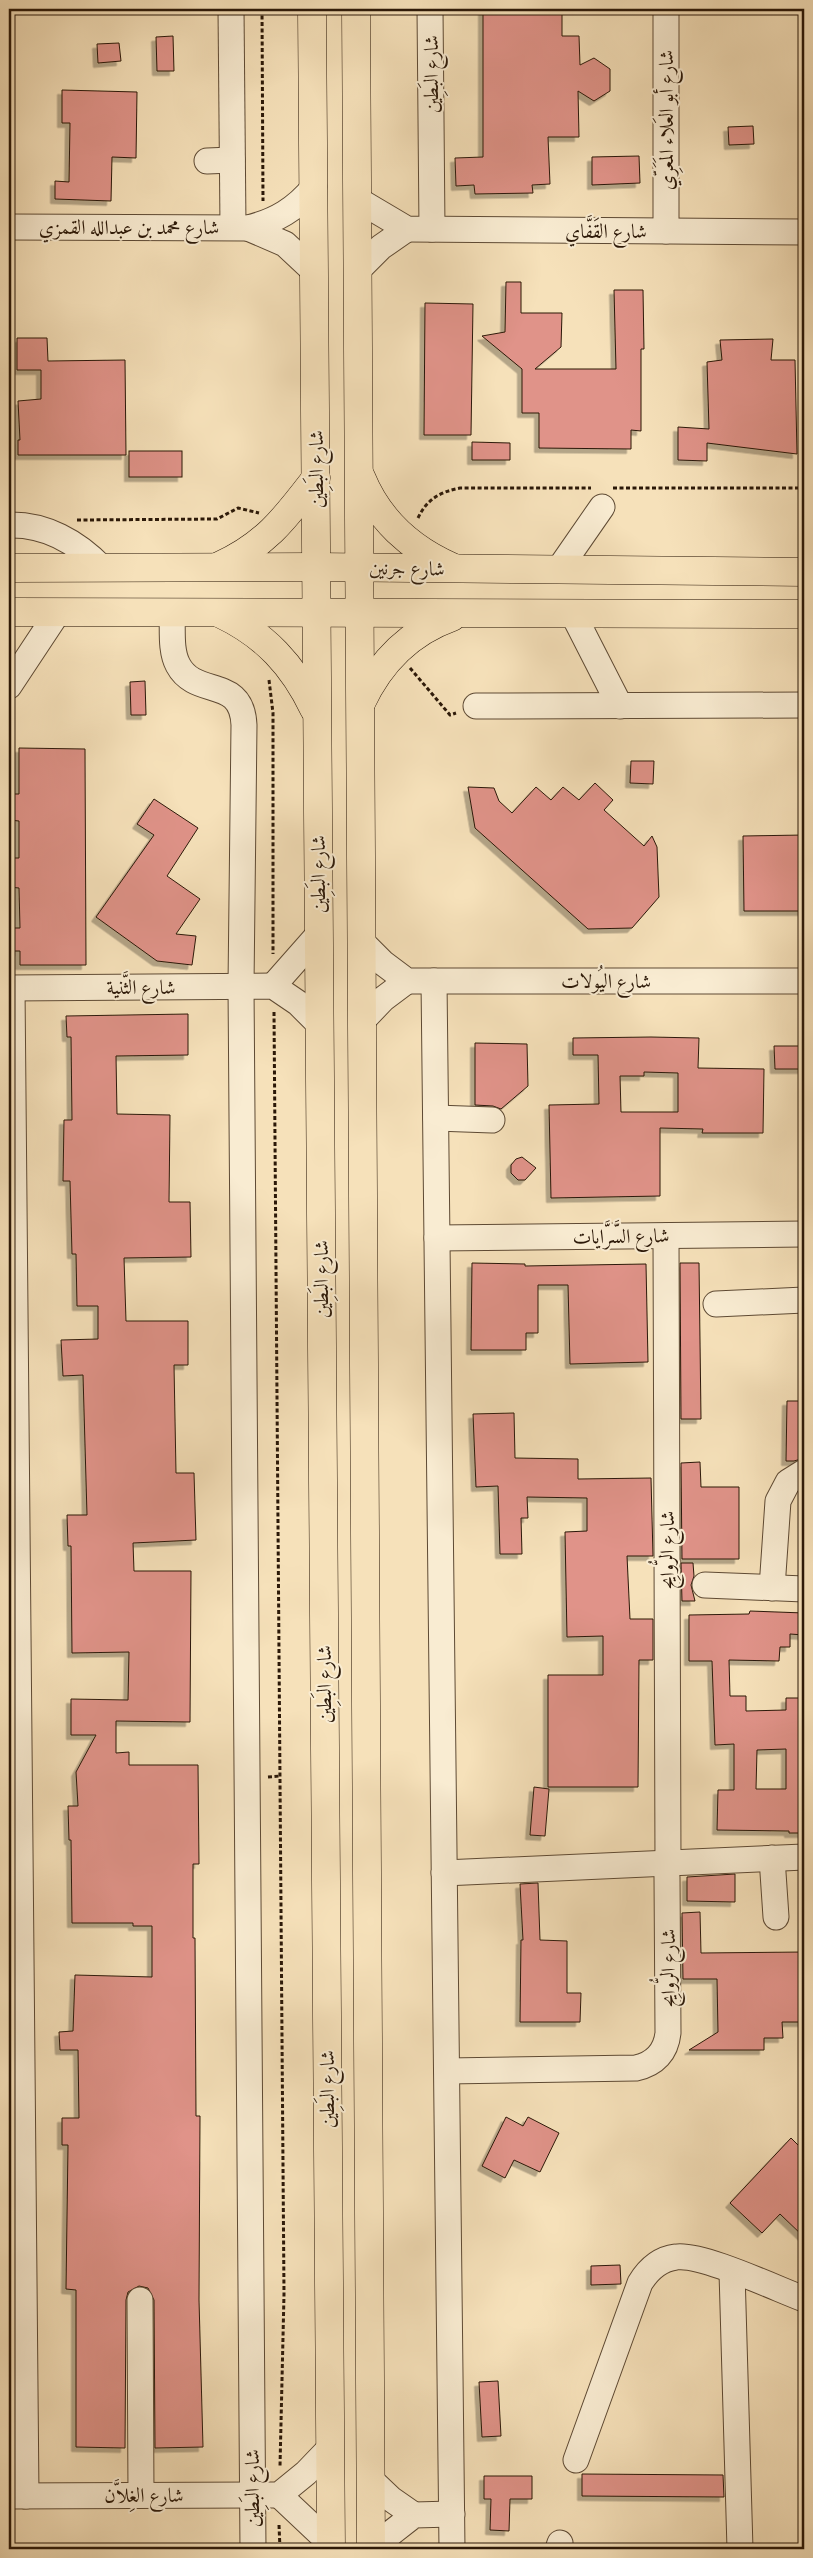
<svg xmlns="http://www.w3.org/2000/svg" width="813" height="2558" font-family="'IM FELL DW Pica',Amiri,serif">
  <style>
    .building { fill: #e09389; stroke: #2b1808; fill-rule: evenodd; filter: url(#shadow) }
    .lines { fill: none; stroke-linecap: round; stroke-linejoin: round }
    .minor-casing { stroke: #5e4a34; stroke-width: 27 }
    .major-casing { stroke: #2b1808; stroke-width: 29 }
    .path { stroke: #2b1808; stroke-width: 3; stroke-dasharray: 4 2.5; stroke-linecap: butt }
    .minor { stroke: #f9ecd2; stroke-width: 25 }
    .major { stroke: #f6e1ba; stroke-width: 28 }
    .labels { text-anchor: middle; stroke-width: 4; stroke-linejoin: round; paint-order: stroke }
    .street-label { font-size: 20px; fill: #2b1808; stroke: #f9ecd2 }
  </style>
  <defs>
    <filter id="shadow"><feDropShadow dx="-4.5" dy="4.5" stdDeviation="0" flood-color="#0004"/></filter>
  </defs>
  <rect width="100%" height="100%" fill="#f6e1ba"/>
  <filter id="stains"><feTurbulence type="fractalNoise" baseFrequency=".004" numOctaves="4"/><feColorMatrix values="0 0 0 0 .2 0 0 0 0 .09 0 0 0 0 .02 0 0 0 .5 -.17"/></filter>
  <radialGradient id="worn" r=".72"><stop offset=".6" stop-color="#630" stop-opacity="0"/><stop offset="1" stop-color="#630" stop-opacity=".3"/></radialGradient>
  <g class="building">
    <path d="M483,9H562V36H579L580,65L594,58L610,69V91L594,101L578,91L579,137H548L550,184L532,185L533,193L475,194L474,185L456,186L455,158L483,157Z"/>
    <path d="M173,36L174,71H157L156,37Z"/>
    <path d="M119,43L121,61L98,63L97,44Z"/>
    <path d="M62,90L137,92L136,158L112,157L111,201L55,199V181L69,182L70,123H62Z"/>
    <path d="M753,126L754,144L729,145L728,127Z"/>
    <path d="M639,156L640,183L592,185V157Z"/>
    <path d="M506,282H521V313H562L561,347L535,369H616L614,290H643L644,349H641V431L631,430V449L539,448V413H522V369L482,336L505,332Z"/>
    <path d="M425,303L473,304L471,435H424Z"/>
    <path d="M17,338H47L48,361L125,360L126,455H18V440H20L18,401L41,399V370H17Z"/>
    <path d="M773,339L771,360H795L797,454L707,443V461L678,460V427L709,429L707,362L722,360L720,340Z"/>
    <path d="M472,442L510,443V460H472Z"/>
    <rect x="129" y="451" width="53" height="26"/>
    <path d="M145,681L146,715H131L130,682Z"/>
    <path d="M19,748L85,749L86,965H20V951H9V928H20L19,888L9,887V858H19V821L9,820V794H19Z"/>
    <path d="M631,761H654L653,784L630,783Z"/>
    <path d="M595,783L613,800L604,810L644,846L652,836L657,847L659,897L632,928L588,929L475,828L468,787L494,788L499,801L512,813L536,787L551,800L563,787L579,800Z"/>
    <path d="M154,799L198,828L167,876L200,899L176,934L196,936L192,965L157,961L96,917L154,835L137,824Z"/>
    <path d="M804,835V911H744L743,836Z"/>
    <path d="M188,1014V1055L116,1056L117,1114L170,1115L169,1202H190L191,1257L124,1258L126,1321H188V1365H174L176,1473H194L196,1540L133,1543L134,1571H191L190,1722L116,1721V1753L129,1752V1765H198L199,1864H193V1938H195L196,2116H200L199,2300L203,2447L155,2448L154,2300L148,2288L139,2286L128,2292L126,2300L125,2448L76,2447V2290L66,2289L68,2145H62V2118H79L78,2050H60L59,2032L73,2031L75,1975L152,1977V1926H133V1923H72L71,1840H69L68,1806H78L76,1772L96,1735H71V1699L128,1700L129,1652L72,1653L71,1546H68L67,1515H87L83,1375L63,1376L61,1340L98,1339V1306H77L76,1254H72L70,1181H63L64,1120H72L71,1037H67L66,1016Z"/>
    <path d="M651,1037L699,1038L698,1068L764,1069L763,1133H702L703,1129L660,1128V1196L551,1198L549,1105L599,1104L598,1055H573V1038ZM644,1072L678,1073V1112H621L620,1076H644Z"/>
    <path d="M475,1043L527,1044L528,1086L501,1109L493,1106L475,1105Z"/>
    <path d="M774,1046H804V1069H775Z"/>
    <path d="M522,1157L536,1168L525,1180H518L511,1173V1165L516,1159Z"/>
    <path d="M472,1263L525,1264V1266L646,1264L648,1362L570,1364L568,1285H538V1333H526V1350H471Z"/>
    <path d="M680,1263H699L701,1419H681Z"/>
    <path d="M787,1401H804V1458L794,1461H786Z"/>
    <path d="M514,1413L515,1458L578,1459V1479L651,1478L653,1556H627L630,1619H653V1660H639L638,1787H548V1675H603V1636L567,1637L565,1532L587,1531V1498L527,1497L528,1518H521L522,1554H500L498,1486L476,1487L473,1414Z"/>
    <path d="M700,1462L701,1487H739V1559H682L681,1463Z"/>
    <path d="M681,1563H693L694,1576L691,1585L695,1601H682Z"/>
    <path d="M750,1611L804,1613V1635L790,1634V1647H780L779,1661L729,1660L730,1696H746V1711L786,1710V1698H804V1833H789V1831L717,1830L718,1790H734V1744L715,1745L712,1661H689V1615L749,1614ZM786,1749V1789H756L757,1750Z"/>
    <path d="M534,1787L549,1789L545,1836L530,1835Z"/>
    <path d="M735,1874V1902L687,1901V1877Z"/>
    <path d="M538,1883L540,1940L567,1941V1993H581L580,2022H520L521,1940H523L520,1884Z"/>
    <path d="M700,1912L701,1953L804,1952V2022H782L783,2038H764V2050H689L718,2032L717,1979H683L682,1913Z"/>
    <path d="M506,2117L523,2126L528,2117L559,2133L540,2172L514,2160L505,2178L482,2166Z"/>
    <path d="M791,2138L804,2151V2237L780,2214L762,2233L730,2203Z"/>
    <path d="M620,2265L621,2284L591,2285V2266Z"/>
    <path d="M498,2381L501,2436L482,2437L479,2382Z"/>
    <path d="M582,2474L723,2475L724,2497L582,2496Z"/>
    <path d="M484,2476H532V2499H510L509,2531L490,2530L491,2499H484Z"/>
  </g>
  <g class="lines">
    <defs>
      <g id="minor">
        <path d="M231,9L233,227"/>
        <path d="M430,9L432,229"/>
        <path d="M666,9V231"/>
        <path d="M207,161L232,160"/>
        <path d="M358,200L407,229L804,232"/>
        <path d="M9,227L248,228C276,221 296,209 314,187"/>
        <path d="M248,228L285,244L314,271"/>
        <path d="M359,269L381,247L407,229"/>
        <path d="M9,525C45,524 77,542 102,568"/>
        <path d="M559,569L602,507"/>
        <path d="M172,612C173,629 170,650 178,665C196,699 242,675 244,725L241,986L253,2549"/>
        <path d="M573,614L620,706"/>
        <path d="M9,686L58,612"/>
        <path d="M476,706L804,705"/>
        <path d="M361,941L383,963L407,981H804"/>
        <path d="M434,981L452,2549"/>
        <path d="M273,986L318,935"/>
        <path d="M9,988L273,986L298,1003L319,1024"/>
        <path d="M12,988L26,2496"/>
        <path d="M362,1021L383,999L407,981"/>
        <path d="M436,1118L492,1120"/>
        <path d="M666,1236L668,1864"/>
        <path d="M437,1238L804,1234"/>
        <path d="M716,1304L804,1300"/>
        <path d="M705,1585L804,1589"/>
        <path d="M772,1588L778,1501L788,1482L804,1472"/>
        <path d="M772,1858L776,1917"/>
        <path d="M444,1873L804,1857"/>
        <path d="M447,2071L636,2068C655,2064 666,2052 668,2033L667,1877"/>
        <path d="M732,2272L740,2549"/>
        <path d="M140,2300L141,2495"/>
        <path d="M576,2460L640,2283C648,2270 659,2259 676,2257C701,2253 777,2289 804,2299"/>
        <path d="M371,2480L391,2499L414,2515"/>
        <path d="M279,2495L330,2543"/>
        <path d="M9,2496L279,2495L306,2473L330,2448"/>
        <path d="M376,2549L391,2533L414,2515L452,2514"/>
        <path d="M558,2549L560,2543"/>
      </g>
      <g id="major">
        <path d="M312,9L331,2549"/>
        <path d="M356,9L371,2549"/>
        <path d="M361,477C378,519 411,549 452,567"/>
        <path d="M219,566C266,545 286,517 316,478"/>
        <path d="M9,568L316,567L804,572"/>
        <path d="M9,612L804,614"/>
        <path d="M221,614C265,635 293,665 314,709"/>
        <path d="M361,703C380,662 410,632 452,617"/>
      </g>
    </defs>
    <use href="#minor" class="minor-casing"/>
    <use href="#major" class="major-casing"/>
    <g class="path">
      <path d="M262,9L263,201"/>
      <path d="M613,488H804"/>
      <path d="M418,518C427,499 440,492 460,488H591"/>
      <path d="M77,520L217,519L238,508L259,513"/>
      <path d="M410,668L450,715L456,713"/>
      <path d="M269,680L273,713V954"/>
      <path d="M274,1012L284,2294L280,2466"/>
      <path d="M268,1777L280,1776"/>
      <path d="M279,2525L280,2549"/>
    </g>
    <use href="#minor" class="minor"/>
    <use href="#major" class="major"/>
  </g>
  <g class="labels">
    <g class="street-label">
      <text transform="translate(431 74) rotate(-90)" y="7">شارع البَطِين</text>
      <text transform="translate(666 120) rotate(-90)" y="7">شارع أبو العَلاء المَعَرِّي</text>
      <text x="129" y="234">شارع محمد بن عبدالله القمزي</text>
      <text x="606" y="238">شارع القَفَّاي</text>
      <text transform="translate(316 469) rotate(-90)" y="7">شارع البَطِين</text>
      <text transform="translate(407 568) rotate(1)" y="7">شارع جرنين</text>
      <text transform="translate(318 874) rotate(-90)" y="7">شارع البَطِين</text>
      <text x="606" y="988">شارع اليُولات</text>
      <text x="141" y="994">شارع الثَّنية</text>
      <text transform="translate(621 1236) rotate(-1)" y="7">شارع السَّرَّايات</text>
      <text transform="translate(321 1279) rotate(-90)" y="7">شارع البَطِين</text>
      <text transform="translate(667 1550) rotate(-90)" y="7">شارع الرُّوايِح</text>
      <text transform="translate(324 1684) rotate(-90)" y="7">شارع البَطِين</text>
      <text transform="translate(668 1968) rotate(-90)" y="7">شارع الرُّوايِح</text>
      <text transform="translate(327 2089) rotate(-90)" y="7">شارع البَطِين</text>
      <text transform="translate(252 2488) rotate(-90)" y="7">شارع البَطِين</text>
      <text x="144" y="2502">شارع الغِلاَّن</text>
    </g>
  </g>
  <rect width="813" height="2558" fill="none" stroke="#f6e1ba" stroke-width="30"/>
  <rect x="10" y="10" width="793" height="2538" fill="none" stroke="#2b1808" stroke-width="2.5"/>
  <rect x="15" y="15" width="783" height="2528" fill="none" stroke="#2b1808"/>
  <rect width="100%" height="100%" filter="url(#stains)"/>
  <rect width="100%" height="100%" fill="url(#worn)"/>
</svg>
